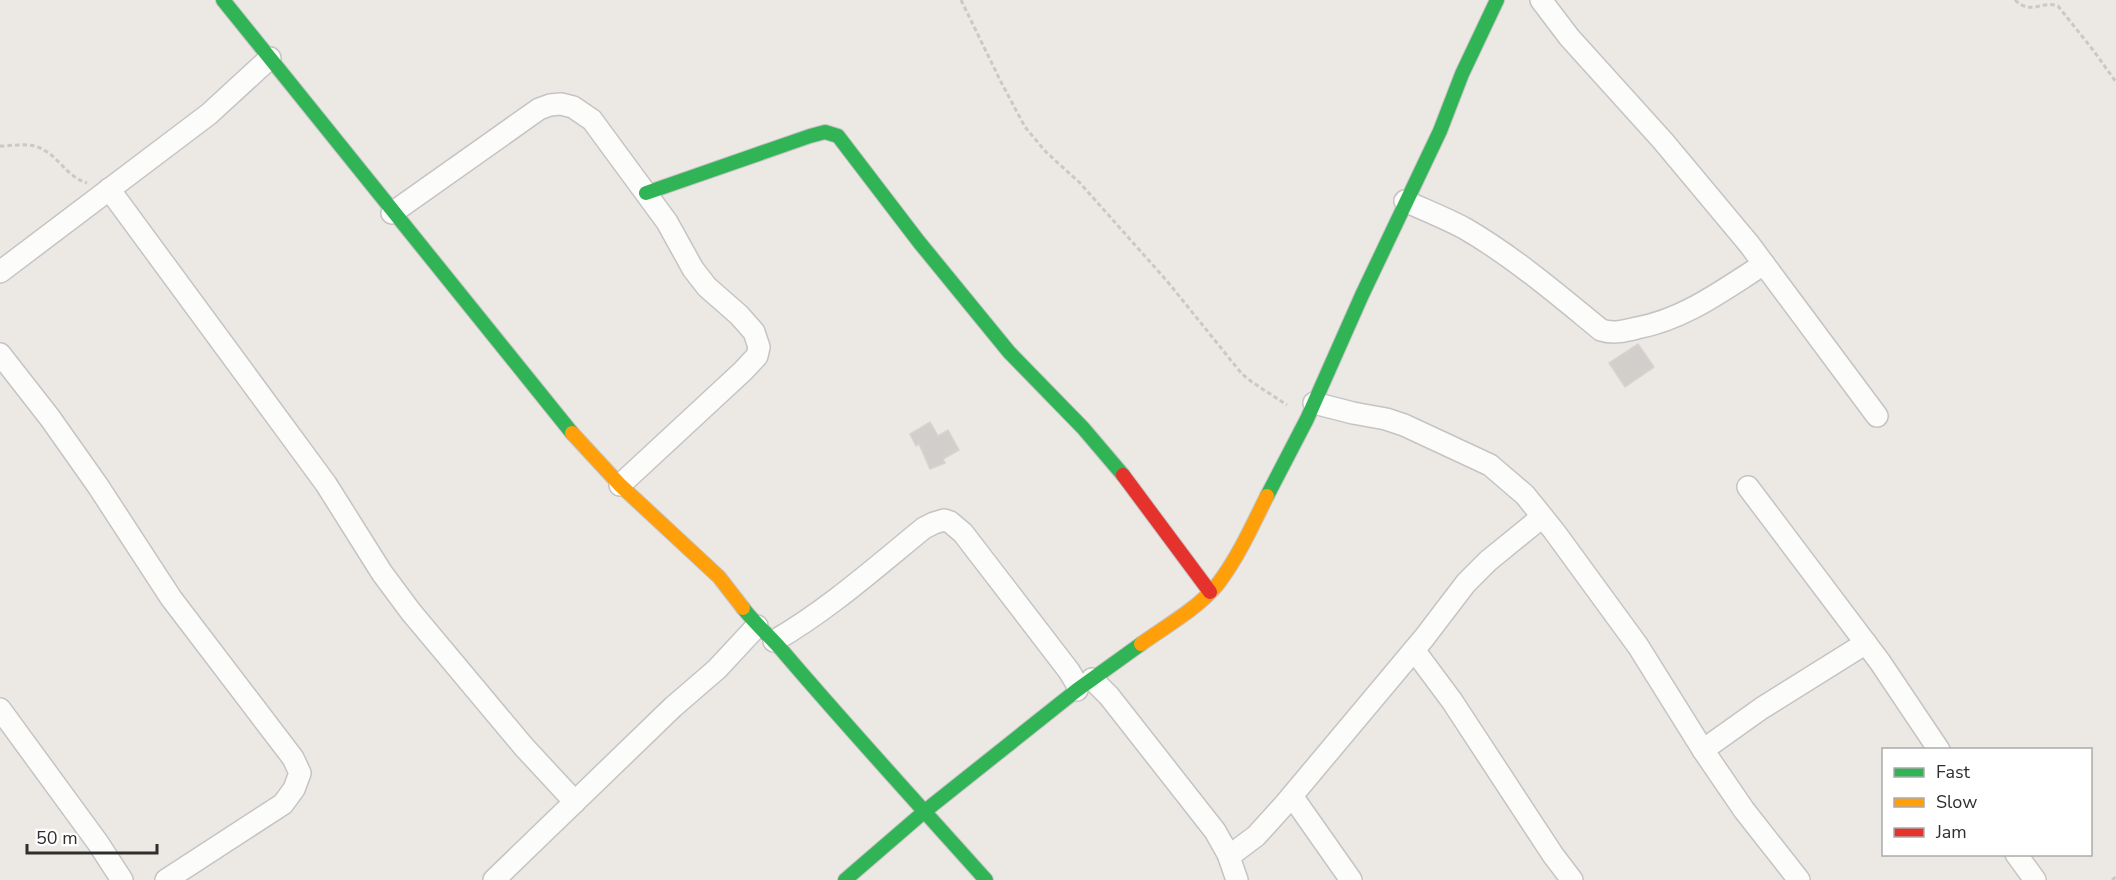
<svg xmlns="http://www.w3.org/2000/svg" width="2116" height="880" font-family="'Nunito Sans',sans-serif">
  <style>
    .building { fill: #d1cecb; stroke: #d7d4d0; stroke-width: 1.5 }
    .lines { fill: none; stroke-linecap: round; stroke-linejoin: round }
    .street-casing { stroke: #c5c4c5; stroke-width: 24 }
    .fast-casing { stroke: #c5c4c5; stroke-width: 16 }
    .slow-casing { stroke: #c5c4c5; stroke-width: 16 }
    .jam-casing { stroke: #c5c4c5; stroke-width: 16 }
    .path { stroke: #c9c9c8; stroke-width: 3; stroke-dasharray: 4.5 3; stroke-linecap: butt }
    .street { stroke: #fcfcfb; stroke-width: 21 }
    .fast { stroke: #30b455; stroke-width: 14 }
    .slow { stroke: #ff9f0a; stroke-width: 14 }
    .jam { stroke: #e5322d; stroke-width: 14 }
  </style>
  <rect width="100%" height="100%" fill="#ece8e4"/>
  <g class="building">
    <path d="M1638,344L1654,367L1625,387L1609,363Z"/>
    <path d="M930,422L938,436L948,430L959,450L943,459L945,463L930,469L919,444L916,446L910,434Z"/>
  </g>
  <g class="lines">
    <defs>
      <g id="street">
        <path d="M1541,0L1569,37L1663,141L1749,244L1877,416"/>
        <path d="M109,189L326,484L382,573L411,612L524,747L575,802"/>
        <path d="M1405,201C1425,210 1445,218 1464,228C1514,257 1557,294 1601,330C1613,334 1625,331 1637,328C1685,319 1723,290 1764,264"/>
        <path d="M392,213L539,109L550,105L561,104L573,107L592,120L667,222L693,269L707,287L739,315L754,332L759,347L757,356L743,371L620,485"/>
        <path d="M0,272L209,114L270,58"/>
        <path d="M0,354L50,418L98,486L171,598L293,758L300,773L294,789L283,804L166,880"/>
        <path d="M1314,403L1353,413L1386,419L1404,425L1490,465L1525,495L1554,531L1638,646L1703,750L1744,810L1799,880"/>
        <path d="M1748,487L1880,662L1939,750"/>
        <path d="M774,641C828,610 876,567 924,528L934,523L944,520L950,522L963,533L1069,671L1078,686L1077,690"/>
        <path d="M1414,650L1452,701L1553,855L1572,880"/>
        <path d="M1092,679L1109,696L1215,831L1228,854L1237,880"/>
        <path d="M0,709L98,843L122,880"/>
        <path d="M1703,750L1762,708L1866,643"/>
        <path d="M1292,796L1351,880"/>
        <path d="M1228,854L1236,851L1256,836L1285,804L1424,638L1466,583L1488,561L1542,517"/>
        <path d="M2016,854L2035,880"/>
        <path d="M494,880L673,707L717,669L757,626"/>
      </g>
      <g id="fast">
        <path d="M223,0L572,433"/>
        <path d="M646,193L810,136L825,132L838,136L919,242L1009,352L1083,428L1123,475"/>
        <path d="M1267,496L1307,419L1362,295L1440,131L1462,74L1497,0"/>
        <path d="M743,608C756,625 772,638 786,655C851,731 919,805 986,880"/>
        <path d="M845,880L925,811L1077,690L1141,644"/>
      </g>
      <g id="slow">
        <path d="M572,433L620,485L719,577L743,608"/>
        <path d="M1141,644C1166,626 1197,609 1217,585C1238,558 1252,526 1267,496"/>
      </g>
      <path id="jam" d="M1123,475L1210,592"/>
    </defs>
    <use href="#street" class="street-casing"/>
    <use href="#fast" class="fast-casing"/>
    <use href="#slow" class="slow-casing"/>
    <use href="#jam" class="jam-casing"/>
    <g class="path">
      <path d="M961,0L1001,82L1025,127L1046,152L1080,183L1167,281L1242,374L1252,382L1287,405"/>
      <path d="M2015,0C2032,16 2041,0 2058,6L2093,50L2116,82"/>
      <path d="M0,146C13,146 30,142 42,149C60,158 67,177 87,183"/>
      <path d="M2112,880L2116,877"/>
    </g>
    <use href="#street" class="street"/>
    <use href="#fast" class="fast"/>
    <use href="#slow" class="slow"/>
    <use href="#jam" class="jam"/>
  </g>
  <rect x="1882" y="748" width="210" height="108" fill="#ffffff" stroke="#ababab" stroke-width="1.5"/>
  <rect x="1894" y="768" width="30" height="9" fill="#30b455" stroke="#ababab" stroke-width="1.5"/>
  <text x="1936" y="778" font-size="18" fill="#2e2e2e">Fast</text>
  <rect x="1894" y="798" width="30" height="9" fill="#ff9f0a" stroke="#ababab" stroke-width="1.5"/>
  <text x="1936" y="808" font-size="18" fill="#2e2e2e">Slow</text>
  <rect x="1894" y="828" width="30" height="9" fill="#e5322d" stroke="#ababab" stroke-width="1.5"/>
  <text x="1936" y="838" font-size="18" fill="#2e2e2e">Jam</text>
  <path d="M27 844v9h130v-9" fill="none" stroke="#2e2e2e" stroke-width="3"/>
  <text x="36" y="844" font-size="18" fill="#2e2e2e" stroke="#ffffff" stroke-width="4.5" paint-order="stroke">50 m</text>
</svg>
